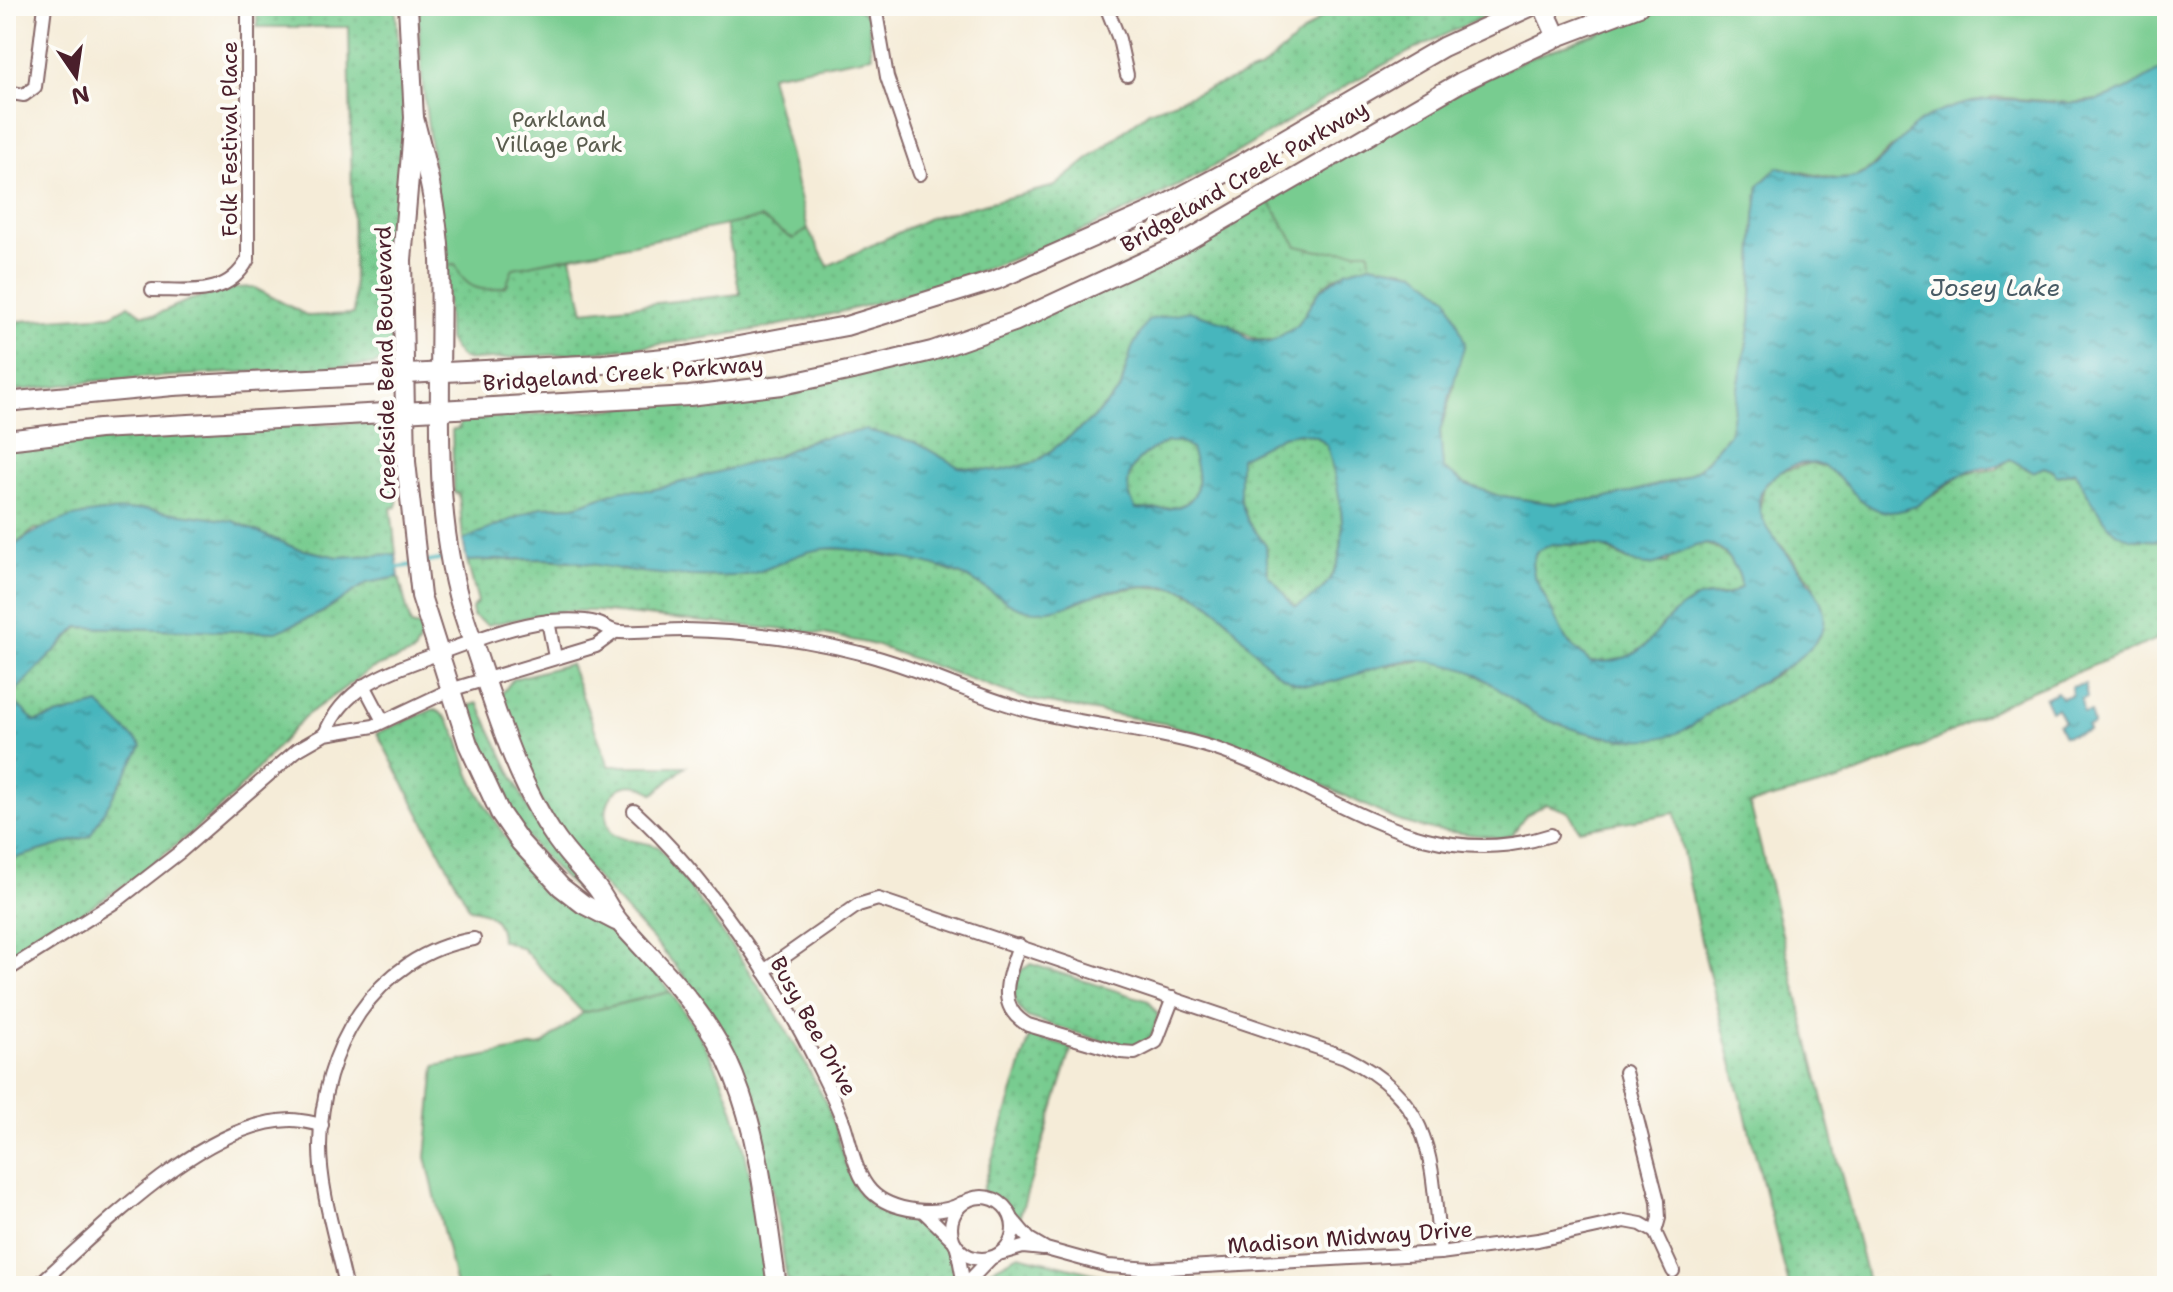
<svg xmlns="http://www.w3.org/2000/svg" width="2173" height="1292" font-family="'Shantell Sans',sans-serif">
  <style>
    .grass { fill: url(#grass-dots); stroke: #61765e; stroke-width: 2 }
    .park { fill: #78cc90; stroke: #61765e; stroke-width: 2 }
    .water { fill: url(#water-ripples); stroke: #486a74; stroke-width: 2; fill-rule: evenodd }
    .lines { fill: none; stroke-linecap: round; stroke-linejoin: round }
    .stream { stroke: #46b6bd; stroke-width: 4 }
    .street-casing { stroke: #866768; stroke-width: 16 }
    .secondary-casing { stroke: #866768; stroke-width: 22 }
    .street { stroke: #fff; stroke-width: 12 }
    .secondary { stroke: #fff; stroke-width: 18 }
    .labels { text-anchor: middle; stroke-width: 8; stroke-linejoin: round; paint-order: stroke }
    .park-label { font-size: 22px; fill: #5a5c4e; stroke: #fdfcf7 }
    .street-label { font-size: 22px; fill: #4a1f2b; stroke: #fdfcf7 }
    .water-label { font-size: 24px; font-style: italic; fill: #485b65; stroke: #fdfcf7 }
  </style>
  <defs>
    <pattern id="grass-dots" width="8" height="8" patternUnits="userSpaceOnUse" patternTransform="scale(2)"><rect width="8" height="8" fill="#78cc90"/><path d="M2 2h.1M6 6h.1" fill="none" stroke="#69af7c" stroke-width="1.8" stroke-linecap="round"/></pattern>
    <pattern id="water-ripples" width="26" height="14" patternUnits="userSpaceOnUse" patternTransform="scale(2)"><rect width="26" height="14" fill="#46b6bd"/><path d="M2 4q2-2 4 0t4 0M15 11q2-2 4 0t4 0" fill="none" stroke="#3c939a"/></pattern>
  </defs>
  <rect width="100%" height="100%" fill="#fdfcf7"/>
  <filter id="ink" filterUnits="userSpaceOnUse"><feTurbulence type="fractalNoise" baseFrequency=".0125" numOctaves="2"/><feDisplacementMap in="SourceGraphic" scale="16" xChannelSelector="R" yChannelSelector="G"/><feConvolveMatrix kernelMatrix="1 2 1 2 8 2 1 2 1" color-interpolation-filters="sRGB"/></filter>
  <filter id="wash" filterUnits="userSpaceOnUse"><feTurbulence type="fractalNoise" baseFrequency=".006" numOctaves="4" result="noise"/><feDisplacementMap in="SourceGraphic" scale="32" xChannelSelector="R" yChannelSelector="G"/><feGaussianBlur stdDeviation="1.8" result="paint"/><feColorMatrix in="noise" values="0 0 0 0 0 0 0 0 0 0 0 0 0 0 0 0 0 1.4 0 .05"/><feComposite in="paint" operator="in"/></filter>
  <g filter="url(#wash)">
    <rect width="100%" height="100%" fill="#f5ecd8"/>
    <g class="grass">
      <path d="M389,6L396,12L404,121L395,216L394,350L386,360L372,365L104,380L6,392V322L111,315L129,305L142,314L155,315L189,300L235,288L253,287L308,316L354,314L349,27H257V7Z"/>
      <path d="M1334,6H1508C1457,29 1405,52 1356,80C1299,113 1244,151 1185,182C953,303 731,349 471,360L460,357L448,340L446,265L512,268L571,257L584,311L740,294L726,225L761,218L793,239L808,229L828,266L931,217L1055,186L1149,111L1261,69Z"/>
      <path d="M1269,201L1319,251H1370V264C1352,269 1334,275 1320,290C1312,299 1307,312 1300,322C1279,350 1253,342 1230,324L1132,348L1120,390L1090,421L1036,462L999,471L959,467L915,442L813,439L776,456L682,483L652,490H622L575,506L541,507L463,540L459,494L454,492L452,430L459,428L461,419L613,409L928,355Z"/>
      <path d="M368,422C407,428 397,477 397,507L391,508L396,554L338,557L295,548L233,521L35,529L6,552V450L215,429Z"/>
      <path d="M1300,433L1317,437L1327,445C1341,499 1364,577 1296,607C1283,598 1281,584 1268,576L1266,545L1248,522L1240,500V458L1283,435Z"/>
      <path d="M1168,442H1180L1191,449C1211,505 1184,512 1135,509C1116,476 1137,454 1168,442Z"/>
      <path d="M2010,459L2032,472L2044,467L2052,470L2056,476L2076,472C2084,490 2090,498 2103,513C2127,543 2128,539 2167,541V635L2022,695L1922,747L1838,781L1750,804L1869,1286H1789L1701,941L1675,813L1579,830L1569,812L1546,804L1526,815L1512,835L1500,838L1427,829L1396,820L1251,751L1212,737L1167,724L1026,699L875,645L824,634L596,611H562L487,625L473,616L472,608L478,602L467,561L544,559L743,576L814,548L848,549L924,562L969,578L998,596L1070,605L1096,594L1138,587L1178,588L1211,602L1275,671L1370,668L1426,660L1468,669L1545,719L1602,737L1687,729L1714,708L1777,674L1815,640L1824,627L1812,581L1765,527L1759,512L1764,487L1777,473L1811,463L1827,468L1847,484L1936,494L1963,474L1997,469Z"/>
      <path d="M1552,544L1603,547L1629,561L1666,563C1672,558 1680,549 1687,547C1714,536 1740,561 1741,587C1722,602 1711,591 1694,600C1647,624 1657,664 1590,662L1566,640L1534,575L1532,564L1536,552Z"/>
      <path d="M399,577L411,625L420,627L421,637L414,653L371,669L304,717L233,796L193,831L138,876L6,963V861L90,836L99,704L34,722L9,697L79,627L276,632L321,613L367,583Z"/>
      <path d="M570,664L609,766H686L654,794C623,770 595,800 611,833C627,843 642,840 659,847C721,929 777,1005 823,1097C838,1126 841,1162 857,1190C874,1220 914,1210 936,1231C942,1237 945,1245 949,1252C957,1265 958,1271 955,1286H795L787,1279C771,1185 763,1087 707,1007C668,950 615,903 572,849C538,807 513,748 501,695L513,679Z"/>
      <path d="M478,703L533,819L590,894L586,898C534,853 470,777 469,706Z"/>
      <path d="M434,709C459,721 460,753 471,777C480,797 492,817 505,836C549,900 626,929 670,992L583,1013L522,948L501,940C501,920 489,911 470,909L377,733Z"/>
      <path d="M1031,964L1149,1001L1158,1015L1151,1038L1128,1049L1027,1017C1010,1002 1014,990 1020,971Z"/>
      <path d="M1030,1036L1072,1048L1018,1222L1003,1200L982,1192Z"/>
      <path d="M1019,1255L1108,1277L1168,1281V1286H974L984,1273Z"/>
    </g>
    <g class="park">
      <path d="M421,6H854L868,17L872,56L770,75L808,229L793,239L761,218L513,268L506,286C484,294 464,289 456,265H446L422,80L418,15Z"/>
      <path d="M1673,6H2167V65L2129,90L2098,100L2072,103L1994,97L1891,148L1870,169L1854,178L1836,179L1778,167L1759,185L1755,217L1751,322L1729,434L1700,468L1680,479L1612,497L1555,504L1496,495L1466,484L1443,468L1440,431L1454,386L1416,272L1370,264L1369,251H1319L1297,246L1269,201L1408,116L1524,60Z"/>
      <path d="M670,992C744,1089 748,1164 767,1280L764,1286H556L553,1272L482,1286H456L426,1157L435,1066L542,1045L583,1013Z"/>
    </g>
    <g class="water">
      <path d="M2167,65V541C2151,540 2131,541 2117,533C2104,525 2083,486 2075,472L2056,476L2052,470L2044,467L2033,472L2010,459C1995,470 1982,466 1965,473C1940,484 1919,513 1889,512C1846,510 1836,439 1782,471C1709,514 1834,572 1824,625C1817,659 1746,688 1719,705C1708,712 1699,722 1688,728C1648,751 1587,735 1547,720C1521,709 1499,687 1474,673C1462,667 1442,664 1428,661C1386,653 1333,694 1296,683C1253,669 1229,599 1178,588C1153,583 1116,587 1092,596C1074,602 1056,612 1036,611C1012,611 989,588 968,578C937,563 881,553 846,549C798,543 776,574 736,576C708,577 677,576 649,573C614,570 579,559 544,559C518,559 492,560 467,561L463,540L541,507L575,506L622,490H652L776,456L813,439L866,430L915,442L959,467L999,471L1036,462L1090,421L1120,390L1132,348L1148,320L1189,311L1230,324L1248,339L1270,342L1297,326L1320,290L1346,271L1370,264L1416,272L1448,297L1465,343L1440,431L1443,468L1466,484L1496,495L1555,504L1612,497L1680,479L1700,468L1729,434L1751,322L1755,217L1759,185L1778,167C1801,172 1828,183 1851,178C1877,174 1897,139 1917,124C1927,116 1944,110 1956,106C1996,93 2030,103 2071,103C2108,104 2137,84 2167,65ZM1300,433L1317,437L1327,445C1341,499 1364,577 1296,607C1283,598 1281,584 1268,576L1266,545L1248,522L1240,500V458L1282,436ZM1168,442H1180L1191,449C1211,505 1184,512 1136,509C1116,476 1137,454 1168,442ZM1552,544C1568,545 1586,544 1602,547C1618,551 1630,565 1647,565C1676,564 1704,523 1730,559C1736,569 1741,575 1741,587C1722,603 1711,591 1694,600C1647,624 1657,664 1590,662L1566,640L1534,575L1532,564L1536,552Z"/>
      <path d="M146,509L233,521L295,548L338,557L396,554L399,577L367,583L321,613L276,632L78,627L10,697L35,722L99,704L142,746L90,836L6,861V552C53,514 87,512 146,509Z"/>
      <path d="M2085,684L2087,698L2081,699L2083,713L2091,712L2093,725L2087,727L2088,731L2064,736L2058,724L2064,721L2057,708L2051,711L2045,698L2057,692L2061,698L2072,695L2071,687Z"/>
    </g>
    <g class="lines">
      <g class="stream">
        <path d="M422,563L445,559"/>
        <path d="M395,568L413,565"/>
      </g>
    </g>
  </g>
  <g filter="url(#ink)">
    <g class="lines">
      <defs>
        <g id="street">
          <path d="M874,6H897"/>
          <path d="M875,6L887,77L920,174"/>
          <path d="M1106,6L1119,39L1127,75"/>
          <path d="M6,20L8,6"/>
          <path d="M6,92L24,95L35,87L45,6"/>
          <path d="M152,290C190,290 228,298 248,259V6"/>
          <path d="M548,621L555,657"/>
          <path d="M364,685L383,721"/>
          <path d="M325,734C344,685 391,671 437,654C472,641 513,625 550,621C564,620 583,619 596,623C605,625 611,632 620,632C641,633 663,630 685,630C742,631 805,639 860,653C918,667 970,695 1027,710C1088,726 1152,729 1213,748C1330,786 1420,878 1551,835"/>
          <path d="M634,811C703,874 779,983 819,1068C828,1086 837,1105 844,1124C851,1145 855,1174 871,1191C891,1212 939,1217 962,1203"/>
          <path d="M1019,945C1009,976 994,1006 1028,1025L1121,1052L1135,1053L1156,1042L1173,998"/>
          <path d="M6,971L118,900L180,852L297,750L325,734L374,726L450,690L596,646L615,632"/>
          <path d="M764,971L858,905L878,899L1345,1057C1437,1102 1431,1162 1440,1253"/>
          <path d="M1625,1072L1658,1201L1659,1218L1655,1232L1673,1271"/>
          <circle cx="982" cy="1228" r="31"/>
          <path d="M923,1211L952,1239"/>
          <path d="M1012,1219L1029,1239L1046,1249L1108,1266L1152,1269L1440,1253L1538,1240L1625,1221L1641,1224L1655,1232"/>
          <path d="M957,1247L964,1285"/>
          <path d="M1002,1253L1023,1247L1043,1249"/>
          <path d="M37,1286C99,1231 204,1121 291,1120C301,1120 312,1123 322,1125"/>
          <path d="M346,1286C337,1242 320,1192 320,1147C320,1051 374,955 474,939"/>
          <path d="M964,1286L991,1258"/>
        </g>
        <g id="secondary">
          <path d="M408,6L414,118L402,260L406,462L421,596L468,744L500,813L520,842L561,887L583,904L616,921"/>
          <path d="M1543,6L1557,37"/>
          <path d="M414,118C426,164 438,212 440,260C444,379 427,510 467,625C492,697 513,777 557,840C569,857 584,872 597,888C606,900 612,915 622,925C665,972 710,1015 734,1076C761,1142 766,1216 777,1286"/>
          <path d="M6,402L173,386L603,364L685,356L846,326L996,280L1159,208L1238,166L1443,47L1532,6"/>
          <path d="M6,440L99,429L689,396L782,385L857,369L932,351L1014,322L1178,246L1461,82L1557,37L1639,6"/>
        </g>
      </defs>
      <use href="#street" class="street-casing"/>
      <use href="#secondary" class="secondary-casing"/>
      <use href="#street" class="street"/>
      <use href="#secondary" class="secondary"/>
    </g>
  </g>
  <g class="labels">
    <g class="park-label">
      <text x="559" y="127">Parkland<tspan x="559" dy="25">Village Park</tspan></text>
    </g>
    <g class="street-label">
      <text transform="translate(229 139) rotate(-90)" y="8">Folk Festival Place</text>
      <text transform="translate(1244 176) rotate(-30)" y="8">Bridgeland Creek Parkway</text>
      <text transform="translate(385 363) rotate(-91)" y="8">Creekside Bend Boulevard</text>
      <text transform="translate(623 373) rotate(-4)" y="8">Bridgeland Creek Parkway</text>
      <text transform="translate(814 1026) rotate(61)" y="8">Busy Bee Drive</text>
      <text transform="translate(1350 1237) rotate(-4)" y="8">Madison Midway Drive</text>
    </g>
    <g class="water-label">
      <text x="1995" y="296">Josey Lake</text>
    </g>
  </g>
  <rect width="2173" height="1292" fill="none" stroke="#fdfcf7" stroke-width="32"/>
  <g transform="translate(76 76) rotate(167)" stroke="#fdfcf7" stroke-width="6" paint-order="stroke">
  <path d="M0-6L14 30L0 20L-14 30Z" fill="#4a1f2b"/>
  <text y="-12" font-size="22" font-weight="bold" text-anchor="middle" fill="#4a1f2b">N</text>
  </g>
</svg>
